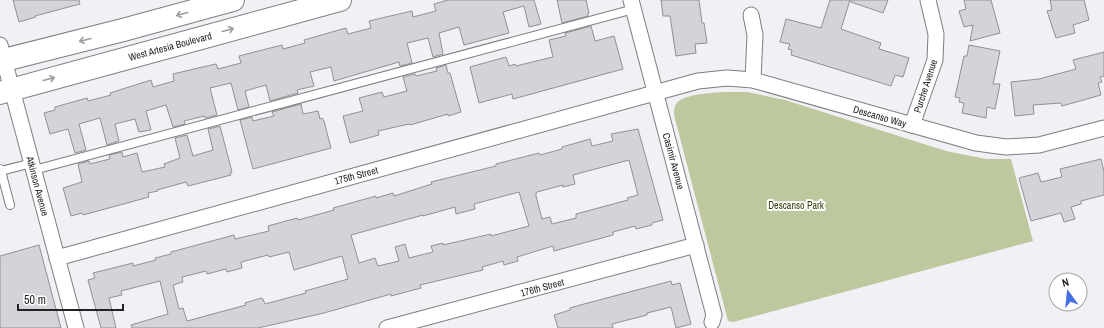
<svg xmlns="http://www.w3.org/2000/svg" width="1104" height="328" font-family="'Archivo Narrow',sans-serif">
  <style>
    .green { fill: #bec89e }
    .building { fill: #d4d4d8; stroke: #919195; fill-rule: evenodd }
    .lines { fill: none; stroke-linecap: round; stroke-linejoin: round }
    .lane-casing { stroke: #7e7e81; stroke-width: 10 }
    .street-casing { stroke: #7e7e81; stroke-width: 17 }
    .primary-casing { stroke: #7e7e81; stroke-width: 24 }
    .lane { stroke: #fff; stroke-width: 8 }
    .street { stroke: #fff; stroke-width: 15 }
    .primary { stroke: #fff; stroke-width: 22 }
    .oneway { stroke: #9c9c9c }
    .labels { text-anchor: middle; stroke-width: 4; stroke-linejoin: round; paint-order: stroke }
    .street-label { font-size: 10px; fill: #222223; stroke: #fff }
    .park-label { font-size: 10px; fill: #363e08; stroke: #fff }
  </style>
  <rect width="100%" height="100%" fill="#f1f1f5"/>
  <path class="green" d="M723,92H747L785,100L946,151L986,159H1011L1033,241L733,322L728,321L674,115C674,111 674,106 677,103C684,94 712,93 723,92Z"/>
  <g class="building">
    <path d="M13,0H79L80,4L35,16L36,17L19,22Z"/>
    <path d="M448,0H534L541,24L529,27L524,6L503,12L509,33L464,45L459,27L439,33L443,54L433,57L428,38L407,43L412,63L400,66L399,62L334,81L331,67L310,72L314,86L297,90L298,93L270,101L266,85L245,91L249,107L238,110L231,83L210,88L217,115L205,118L204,116L184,121L185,124L173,127L166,105L146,111L151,130L139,132L135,119L115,124L119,141L107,145L100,118L79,124L86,150L75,153L68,129L50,134L44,113L55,110V107L87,98L88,101L111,95L110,93L151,80L153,87L174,81L173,74L194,69L216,64L218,69L241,63L239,56L282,45L283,49L305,43L304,40L346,28L348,34L371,28L369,21L386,17L412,11L413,17L436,11L434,4Z"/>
    <path d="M557,0H586L589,13H588V16L562,23Z"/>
    <path d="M661,0H699L702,23H704L707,43L695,44L696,53L676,56L670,16H663Z"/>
    <path d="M830,0H850L841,29L881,43L879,49L909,58L903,77L895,75L891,86L791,55L792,50L788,49L790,44L780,42L786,19L821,28Z"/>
    <path d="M851,0H888L883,13L851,2Z"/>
    <path d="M964,0H991L1000,33L970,41L973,25L964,27L959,11L966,9Z"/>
    <path d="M1050,0H1084L1089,20L1073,25L1075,33L1056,38L1047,11L1052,10Z"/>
    <path d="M591,26L595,41L614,36L623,69L513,99L512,94L479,103L470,67L506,57L509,66L515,64L516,66L553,57L549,40L566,36L565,33Z"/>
    <path d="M969,45L1000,51L993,84H1000L995,109L987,107L986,118L962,113L964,103L959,102L960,98L955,97L964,56H967Z"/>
    <path d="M1104,52V76L1100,77L1102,82L1098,83L1101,95L1062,106L1061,103L1033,105L1034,114L1015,116L1011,82L1039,79L1076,69L1073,60Z"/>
    <path d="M446,65L448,73H450L461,112L448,116V114L410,125L409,124L378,131L379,135L350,143L343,116L363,111L359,98L382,92L384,97L407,91L403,77L415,74L416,76L437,71L436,68Z"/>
    <path d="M301,104L303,114L318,111L320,119L322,118L324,121L331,148L253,169L240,120L252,117L253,121L274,116L272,112Z"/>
    <path d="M220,126L232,172L230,173L231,175L188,186L186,182L157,190L158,191L148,193L149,197L83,215L82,213L71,216L63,188L82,182L78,164L89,161L90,164L110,159L109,155L122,152L123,157L137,153L142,172L165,167L164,164L180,158L175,138L187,135L193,156L213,150L208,129Z"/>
    <path d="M638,129L663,220L652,223V225L636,229L635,226L613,232V235L554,251L553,246L517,257L518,261L504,265L503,261L482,267L483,270L420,285L421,288L402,293L391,296V294L324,313L258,328H132L131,325L168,314L160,281L121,291L122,295L109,298L116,328H101L88,280L95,278L93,273L133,263V266L156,260L155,258L171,254V252L234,235L235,239L269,231L268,226L297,218L298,220L334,210L333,208L376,196V198L393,193L394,196L432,184L431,182L496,166V164L539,153L540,155L562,149V147L590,139L592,146L613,141L611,134ZM629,160L638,195L627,198L628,200L576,214V218L552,224L550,217L542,219L536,196V193L537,192L563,185V187L575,184L573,175ZM519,192L529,226L491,236V234L443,245V243L431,246L433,252L409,258L405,244L395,247L399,261L378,266L375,258L359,263L351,235L423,215V216L455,207L456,214L475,209L474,204ZM289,252L294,270L342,256L348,279L305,291L306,293L265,304L263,299L261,298L245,303L246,305L187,321L183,308L179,309L173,285L183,282L182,277L206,271L207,274L226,269L227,272L242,268L241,262L268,255L269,257Z"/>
    <path d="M1101,159L1104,171V195L1081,201V204L1071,207L1075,219L1064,222L1061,213L1031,221L1019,178L1038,173L1041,182L1062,177L1060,169Z"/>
    <path d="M39,245L61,328H0V256Z"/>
    <path d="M671,281L672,285L680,283L691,324L676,328L671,307L647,313V315L612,324L613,328H558L554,315L570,310V308L584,304Z"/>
  </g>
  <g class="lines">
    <defs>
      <g id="lane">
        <path d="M0,169L1,171L32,163"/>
        <path d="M34,170L634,9"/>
        <path d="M1,171L10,205"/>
      </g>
      <g id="street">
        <path d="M631,0L714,315L712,322"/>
        <path d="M751,15L755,35L753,80"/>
        <path d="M0,45L76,328"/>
        <path d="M912,125L935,60L936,34L928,0"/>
        <path d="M57,258L698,81L727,78L753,80L976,143L1006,147L1039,145L1104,128"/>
        <path d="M387,328L696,245"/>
      </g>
      <g id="primary">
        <path d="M0,61L123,30L233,0"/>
        <path d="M0,93L340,0"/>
      </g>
    </defs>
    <use href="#lane" class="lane-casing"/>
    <use href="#street" class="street-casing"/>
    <use href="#primary" class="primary-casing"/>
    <use href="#lane" class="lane"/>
    <use href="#street" class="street"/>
    <use href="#primary" class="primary"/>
  </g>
  <defs><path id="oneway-shaft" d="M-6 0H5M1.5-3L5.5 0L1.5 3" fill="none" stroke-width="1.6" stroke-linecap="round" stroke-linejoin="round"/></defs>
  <g class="oneway">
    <use href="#oneway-shaft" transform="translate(182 14) rotate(165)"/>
    <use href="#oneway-shaft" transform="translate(228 30) rotate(-15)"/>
    <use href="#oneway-shaft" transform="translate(85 40) rotate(166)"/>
    <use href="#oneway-shaft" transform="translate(49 79) rotate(-15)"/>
  </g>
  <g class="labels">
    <g class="street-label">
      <text transform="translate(170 46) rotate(-15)" y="4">West Artesia Boulevard</text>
      <text transform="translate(925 86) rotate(-72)" y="4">Purche Avenue</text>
      <text transform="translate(880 116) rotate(16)" y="4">Descanso Way</text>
      <text transform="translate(674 161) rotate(75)" y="4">Casimir Avenue</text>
      <text transform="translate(356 175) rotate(-15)" y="4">175th Street</text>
      <text transform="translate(38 186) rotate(75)" y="4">Atkinson Avenue</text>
      <text transform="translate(542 287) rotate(-15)" y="4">176th Street</text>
    </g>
    <g class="park-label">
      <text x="796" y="209">Descanso Park</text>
    </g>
  </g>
  <g transform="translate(1068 292) rotate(345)"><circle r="19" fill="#ffffff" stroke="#a7a7a7"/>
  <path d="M0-3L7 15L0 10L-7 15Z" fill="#4470e2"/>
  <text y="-6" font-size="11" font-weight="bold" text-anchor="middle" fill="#222223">N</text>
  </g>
  <path d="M18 304v6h105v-6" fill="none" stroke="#222223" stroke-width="2"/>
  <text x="24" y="304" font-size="12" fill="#222223" stroke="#ffffff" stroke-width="3" paint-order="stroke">50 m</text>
</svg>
